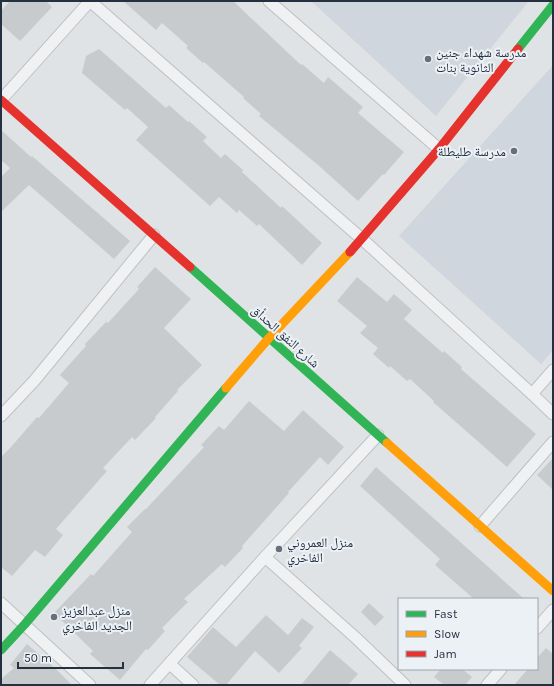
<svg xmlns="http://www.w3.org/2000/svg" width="554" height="686" font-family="Karla,'Noto Naskh Arabic',sans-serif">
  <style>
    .built { fill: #d0d6dd }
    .building { fill: #c8cbce }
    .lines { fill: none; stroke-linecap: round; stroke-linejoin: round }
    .street-casing { stroke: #bec1c4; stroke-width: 13 }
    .street { stroke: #eff1f2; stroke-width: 11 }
    .fast { stroke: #30b455; stroke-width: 9 }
    .slow { stroke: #ff9f0a; stroke-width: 9 }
    .jam { stroke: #e5322d; stroke-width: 9 }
    .poi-dot { fill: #666f7b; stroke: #ecf1f6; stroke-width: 1.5 }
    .labels { text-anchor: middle; stroke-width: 4; stroke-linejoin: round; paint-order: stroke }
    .poi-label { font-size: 13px; fill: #253041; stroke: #ecf1f6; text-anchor: start }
    .street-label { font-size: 13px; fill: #253041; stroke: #ecf1f6 }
  </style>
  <rect width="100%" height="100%" fill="#e0e3e6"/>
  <g class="built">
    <path d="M311,1H529L436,116Z"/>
    <path d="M553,65V350L541,364L399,236Z"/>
  </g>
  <g class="building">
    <path d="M10,1H46L52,7L20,41L1,24V11Z"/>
    <path d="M123,1H233L301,65L302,64L324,83L328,77L363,107L358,113L404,152L384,175L383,174L358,201L318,165L259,116L261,114L243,98L244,97L204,62L203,63L186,48L188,46L162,23L156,30Z"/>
    <path d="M99,49L166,108L169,105L188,122L189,121L207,137L203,141L221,158L225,154L243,170L242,172L281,208L282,206L322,243L302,265L259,224L257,226L239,210L237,213L219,197L210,206L136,140L148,127L127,108L125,110L82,73L86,56Z"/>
    <path d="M1,130L31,157L32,156L130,241L114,259L29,185L1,212V177L10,168L1,160Z"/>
    <path d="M155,267L191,299L164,328L202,365L177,390L178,391L155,417L156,418L135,440L132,437L103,468L107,471L56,529L63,535L45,557L35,550L12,576L1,567V457L11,447L37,417L39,418L69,383L60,375L86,346L85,344L106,322L108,323L139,289L137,287Z"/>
    <path d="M357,277L387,302L394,294L412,310L404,319L443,353L444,351L462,367L461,369L536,434L507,467L433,402L434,401L410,379L407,381L390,366L389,368L373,354L378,348L360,333L367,326L337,301Z"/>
    <path d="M249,401L284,431L303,410L344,447L328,465L320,457L288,492L289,493L242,546L243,548L225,567L222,564L184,599L188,602L162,628L165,631L148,650L146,649L120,680L90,654L93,651L54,613L91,574L93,576L132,532L127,527L145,509H146L204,447L201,445L219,426L224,430Z"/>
    <path d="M553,458V490L537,475Z"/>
    <path d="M376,467L494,572L524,599H474L435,565L440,559L360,486Z"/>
    <path d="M369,603L384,617L375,626L361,612Z"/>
    <path d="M266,615L288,635L302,618L314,627L299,646L302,648L279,673L255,651L226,685H220L187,657L213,627L236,647Z"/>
    <path d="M27,644L57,670L72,685H1V679L14,668L10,665Z"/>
    <path d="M546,648L553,654V685H514L528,669H537V658Z"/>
    <path d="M330,650L358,674L348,685H301Z"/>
    <path d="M441,669H462L472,677L465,685H444L434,677Z"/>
  </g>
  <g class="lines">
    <defs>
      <g id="street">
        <path d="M90,1L362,239L532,394L553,414"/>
        <path d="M269,1L439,149"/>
        <path d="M1,100L90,1"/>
        <path d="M532,394L553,370"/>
        <path d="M1,416L34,381L154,235"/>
        <path d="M480,526L553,442"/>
        <path d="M265,557L356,638L405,685"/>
        <path d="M1,603L90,685"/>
        <path d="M537,628L553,610"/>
        <path d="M170,664L193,685"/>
        <path d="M150,685L265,557L378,435"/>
        <path d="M487,685L501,669"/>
      </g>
    </defs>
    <use href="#street" class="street-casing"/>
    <use href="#street" class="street"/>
    <g class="fast">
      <path d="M518,49L553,5"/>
      <path d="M190,267L387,443"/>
      <path d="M1,650L25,624L226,388"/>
    </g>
    <g class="slow">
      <path d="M226,388L269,338L350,252"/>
      <path d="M387,443L553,591"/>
    </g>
    <g class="jam">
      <path d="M1,100L190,267"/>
      <path d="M350,252L439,149L518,49"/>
    </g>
  </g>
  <g class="poi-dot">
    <circle cx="428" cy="59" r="4"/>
    <circle cx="514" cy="151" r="4"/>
    <circle cx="279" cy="549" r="4"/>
    <circle cx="54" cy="617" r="4"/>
  </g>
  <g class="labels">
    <g class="poi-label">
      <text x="436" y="57">مدرسة شهداء جنين<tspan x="436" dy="15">الثانوية بنات</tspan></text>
      <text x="506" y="156" text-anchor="end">مدرسة طليطلة</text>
      <text x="287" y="547">منزل العمروني<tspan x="287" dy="15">الفاخري</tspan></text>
      <text x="62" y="615">منزل عبدالعزيز<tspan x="62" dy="15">الجديد الفاخري</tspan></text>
    </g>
    <g class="street-label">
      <text transform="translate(286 336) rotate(42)" y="5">شارع النفق الحدأق</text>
    </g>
  </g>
  <rect width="554" height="686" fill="none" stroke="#253041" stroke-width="4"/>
  <rect x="398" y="598" width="140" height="72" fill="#ecf1f6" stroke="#9ca4ae"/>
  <rect x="406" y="611" width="20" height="6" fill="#30b455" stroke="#9ca4ae"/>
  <text x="434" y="618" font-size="12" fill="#253041">Fast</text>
  <rect x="406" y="631" width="20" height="6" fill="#ff9f0a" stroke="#9ca4ae"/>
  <text x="434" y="638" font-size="12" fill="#253041">Slow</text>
  <rect x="406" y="651" width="20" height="6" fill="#e5322d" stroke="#9ca4ae"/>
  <text x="434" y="658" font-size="12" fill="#253041">Jam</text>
  <path d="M18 662v6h105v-6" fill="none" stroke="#253041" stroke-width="2"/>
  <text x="24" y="662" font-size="12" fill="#253041" stroke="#ecf1f6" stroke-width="3" paint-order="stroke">50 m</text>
</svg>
